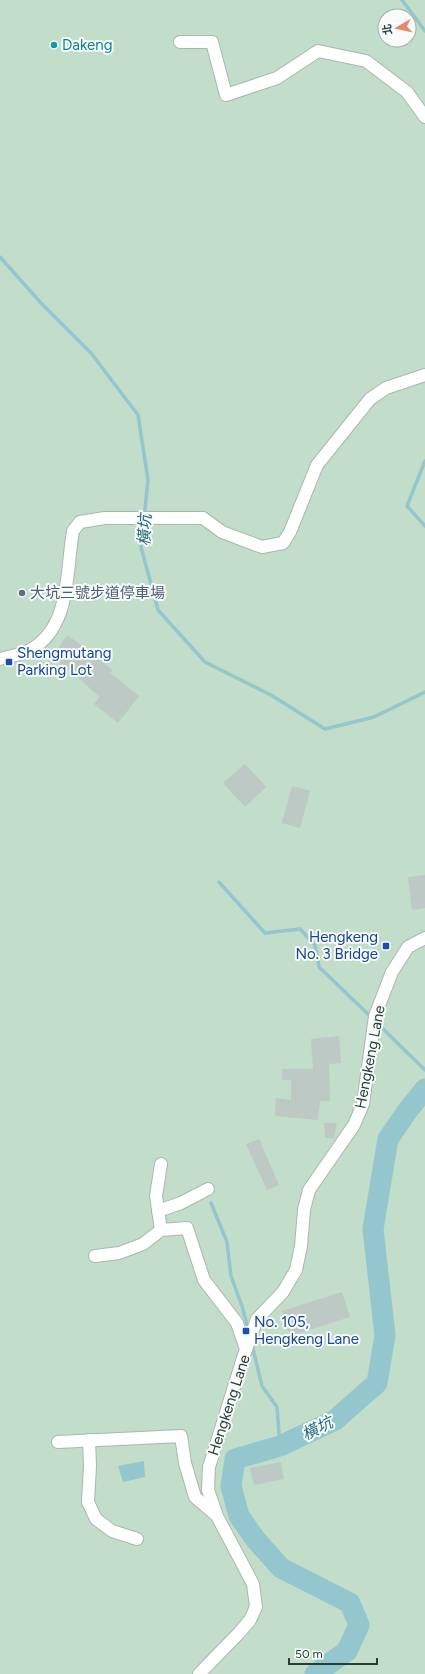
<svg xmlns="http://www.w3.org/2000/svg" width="425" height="1674" font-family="Figtree,'Noto Sans TC',sans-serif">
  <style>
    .green { fill: #c2ddc9; fill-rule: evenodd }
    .water { fill: #94c6cd }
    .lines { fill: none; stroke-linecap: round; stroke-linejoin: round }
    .stream { stroke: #94c6cd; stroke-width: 3.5 }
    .river { stroke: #94c6cd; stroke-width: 21 }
    .building { fill: #bcc9c4 }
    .minor-casing { stroke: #aab6b2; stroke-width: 14 }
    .minor { stroke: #fff; stroke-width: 12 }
    .culture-dot { fill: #0f9aa8; stroke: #f7fbf9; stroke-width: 1.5 }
    .service-dot { fill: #5c6f8a; stroke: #f7fbf9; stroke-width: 1.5 }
    .transit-dot { fill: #1a4fb4; stroke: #f7fbf9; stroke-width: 1.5 }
    .labels { text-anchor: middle; stroke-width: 4; stroke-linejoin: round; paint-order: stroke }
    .culture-label { font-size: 15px; fill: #0d838f; stroke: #f7fbf9; text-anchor: start }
    .service-label { font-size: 15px; fill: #4e5e75; stroke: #f7fbf9; text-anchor: start }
    .transit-label { font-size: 15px; fill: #164399; stroke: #f7fbf9; text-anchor: start }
    .street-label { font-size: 15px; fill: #273f38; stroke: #f7fbf9 }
    .water-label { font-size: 16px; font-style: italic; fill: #256a77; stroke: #f7fbf9 }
  </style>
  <rect width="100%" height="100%" fill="#e7eeeb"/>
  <path class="green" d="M0,0H425V1674H0ZM385,16H409V40H385Z"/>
  <path class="water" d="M144,1461L145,1477L123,1482L118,1466Z"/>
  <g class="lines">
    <g class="stream">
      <path d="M402,0L425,31"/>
      <path d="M0,257L41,303L91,353L138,415L148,480L141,547L158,610L205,662L271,695L325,729L374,717L425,692"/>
      <path d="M425,461L407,506L425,526"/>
      <path d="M219,882L265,933L300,929L315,945L319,967L371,1017"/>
      <path d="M377,1023L425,1070"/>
      <path d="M211,1203L227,1242L231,1276L242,1306L249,1332"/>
      <path d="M252,1345L262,1386L277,1407L280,1446"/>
    </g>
    <path class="river" d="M315,1674L347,1651L359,1625L350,1603L281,1568L256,1540L239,1516L231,1486L235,1459L280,1446L335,1420L377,1383L385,1335L373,1229L388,1139L408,1110L425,1089"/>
  </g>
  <g class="building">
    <path d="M67,635L94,654L112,670L110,673L139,696L118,723L94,704L100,697L76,676L77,675L52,657Z"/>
    <path d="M245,764L266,787L245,807L223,783Z"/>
    <path d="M292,786L310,791L300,828L282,823Z"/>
    <path d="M425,875V908L412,910L408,877Z"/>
    <path d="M339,1036L341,1063L329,1064L330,1101H320L318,1120L275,1116L276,1098L291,1100V1080H282V1069H313L311,1039Z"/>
    <path d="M324,1123H337L334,1138H325Z"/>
    <path d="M259,1139L279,1185L267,1190L246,1144Z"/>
    <path d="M342,1292L350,1317L290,1336L282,1311Z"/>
    <path d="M281,1462L284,1479L254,1485L250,1468Z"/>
  </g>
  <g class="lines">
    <defs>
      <g id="minor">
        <path d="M180,42H212L226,95L277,78L318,51L366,61L407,92L425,117"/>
        <path d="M0,659C9,656 21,655 30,650C71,628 66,571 73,531L80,522L105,518H203L222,532L262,547L283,543L290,532L317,465L370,399L386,388L425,375"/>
        <path d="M158,1211L181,1203L208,1189"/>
        <path d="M161,1230L156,1196L161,1164"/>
        <path d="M95,1256L119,1253L143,1244L161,1230L187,1228L204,1280L237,1323L246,1349"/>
        <path d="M89,1440L90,1466L88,1502L96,1519L112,1531L137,1539"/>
        <path d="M58,1442L181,1436L185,1463L195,1497L216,1515"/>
        <path d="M199,1674L239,1633L250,1620L256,1607L253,1584L217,1516L208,1490L209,1467L243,1358L257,1319L283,1292L296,1270L301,1246L304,1210L309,1190L354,1125L363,1104L375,1016L392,972L408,947L425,938"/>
      </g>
    </defs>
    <use href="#minor" class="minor-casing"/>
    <use href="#minor" class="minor"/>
  </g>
  <circle class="culture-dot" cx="54" cy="45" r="4"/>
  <circle class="service-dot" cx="22" cy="593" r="4"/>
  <g class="transit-dot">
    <rect x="5" y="658" width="8" height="8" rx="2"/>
    <rect x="382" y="942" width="8" height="8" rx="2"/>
    <rect x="242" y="1327" width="8" height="8" rx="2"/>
  </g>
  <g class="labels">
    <g class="culture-label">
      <text x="62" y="50">Dakeng</text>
    </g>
    <g class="service-label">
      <text x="30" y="598">大坑三號步道停車場</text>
    </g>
    <g class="transit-label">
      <text x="17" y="658">Shengmutang<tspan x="17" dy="17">Parking Lot</tspan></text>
      <text x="378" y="942" text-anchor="end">Hengkeng<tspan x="378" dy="17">No. 3 Bridge</tspan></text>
      <text x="254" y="1327">No. 105,<tspan x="254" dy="17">Hengkeng Lane</tspan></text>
    </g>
    <g class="street-label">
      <text transform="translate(370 1057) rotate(-79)" y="5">Hengkeng Lane</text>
      <text transform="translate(229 1405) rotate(-72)" y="5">Hengkeng Lane</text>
    </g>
    <g class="water-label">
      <text transform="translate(144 530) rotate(-87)" y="6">橫坑</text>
      <text transform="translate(317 1428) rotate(-27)" y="6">橫坑</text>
    </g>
  </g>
  <g transform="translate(397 28) rotate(261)"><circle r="19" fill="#f7fbf9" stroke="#a4b0ac"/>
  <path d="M0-3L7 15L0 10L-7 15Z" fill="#e6896d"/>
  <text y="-6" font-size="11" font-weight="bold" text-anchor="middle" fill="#273f38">北</text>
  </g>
  <path d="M289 1658v6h88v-6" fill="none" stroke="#273f38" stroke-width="2"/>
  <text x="295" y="1658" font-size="12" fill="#273f38" stroke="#f7fbf9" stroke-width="3" paint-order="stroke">50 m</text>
</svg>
